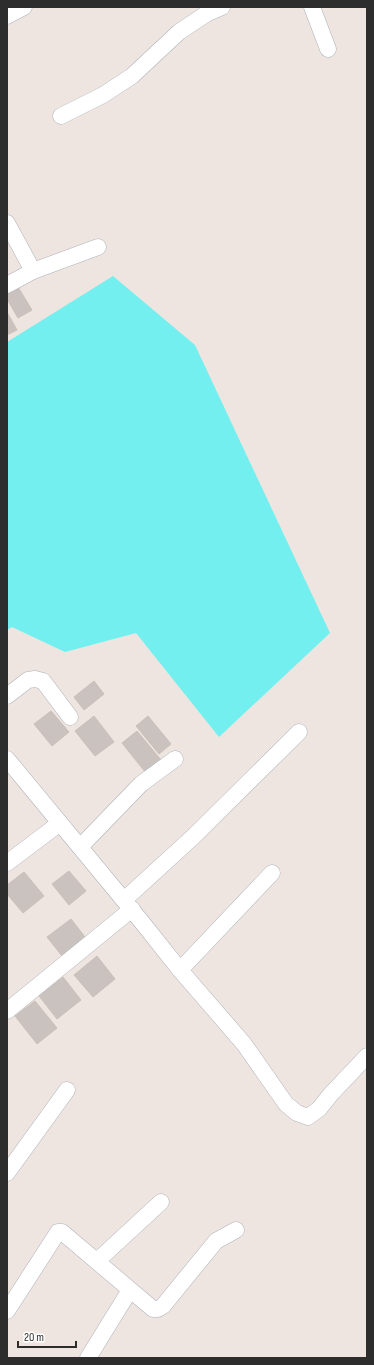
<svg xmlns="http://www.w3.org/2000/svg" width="374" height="1365" font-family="'Sofia Sans Condensed',sans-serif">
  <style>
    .water { fill: #73eff0 }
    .building { fill: #cac2bf; stroke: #cac0b9 }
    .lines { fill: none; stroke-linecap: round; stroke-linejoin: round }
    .street-casing { stroke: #adb2ba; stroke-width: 17 }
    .street { stroke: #fff; stroke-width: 16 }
  </style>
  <rect width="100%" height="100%" fill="#efe5e0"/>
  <path class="water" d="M113,276L195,345L330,633L219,737L136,633L65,652L12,627L7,630V342Z"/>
  <g class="building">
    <path d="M18,287L32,310L18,318L7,299V294Z"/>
    <path d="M7,312L17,330L7,335Z"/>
    <path d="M94,681L104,694L84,710L74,697Z"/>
    <path d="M51,711L69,732L52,746L34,724Z"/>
    <path d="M94,716L114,742L95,756L75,731Z"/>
    <path d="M148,716L171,744L159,754L136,726Z"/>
    <path d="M137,731L161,760L146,773L122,743Z"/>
    <path d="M69,871L86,891L69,905L52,884Z"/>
    <path d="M24,872L44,896L23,913L7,894V885Z"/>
    <path d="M71,919L85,937L62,956L47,937Z"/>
    <path d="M97,956L115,979L93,997L74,975Z"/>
    <path d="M63,977L81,1000L57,1019L39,996Z"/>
    <path d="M35,1001L57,1028L37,1044L15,1016Z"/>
  </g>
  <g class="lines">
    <defs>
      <g id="street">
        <path d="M312,7L328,49"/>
        <path d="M7,16L24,7"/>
        <path d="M61,116L103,95L132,76L179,32L206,14L222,7"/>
        <path d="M7,223L33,271L98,247"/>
        <path d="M7,285L33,271"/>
        <path d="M7,696L28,680L35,679L43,681L70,717"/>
        <path d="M7,759L141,921L180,970L244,1044L286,1104L297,1113L308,1117L319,1109L331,1094L367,1056"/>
        <path d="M80,847L141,784L175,759"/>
        <path d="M7,863L60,823"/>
        <path d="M124,900L194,836L299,732"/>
        <path d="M180,970L272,873"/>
        <path d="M7,1011L132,909"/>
        <path d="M7,1173L67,1090"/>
        <path d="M97,1261L161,1202"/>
        <path d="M7,1311L58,1232H62L153,1309H158L163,1306L216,1241L236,1230"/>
        <path d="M88,1358L130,1290"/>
      </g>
    </defs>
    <use href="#street" class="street-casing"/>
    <use href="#street" class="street"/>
  </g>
  <rect width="374" height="1365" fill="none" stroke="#2d2d2d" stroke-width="16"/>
  <path d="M18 1341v6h58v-6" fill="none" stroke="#2d2d2d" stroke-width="2"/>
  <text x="24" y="1341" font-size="12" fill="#2d2d2d" stroke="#ffffff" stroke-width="3" paint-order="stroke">20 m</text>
</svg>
